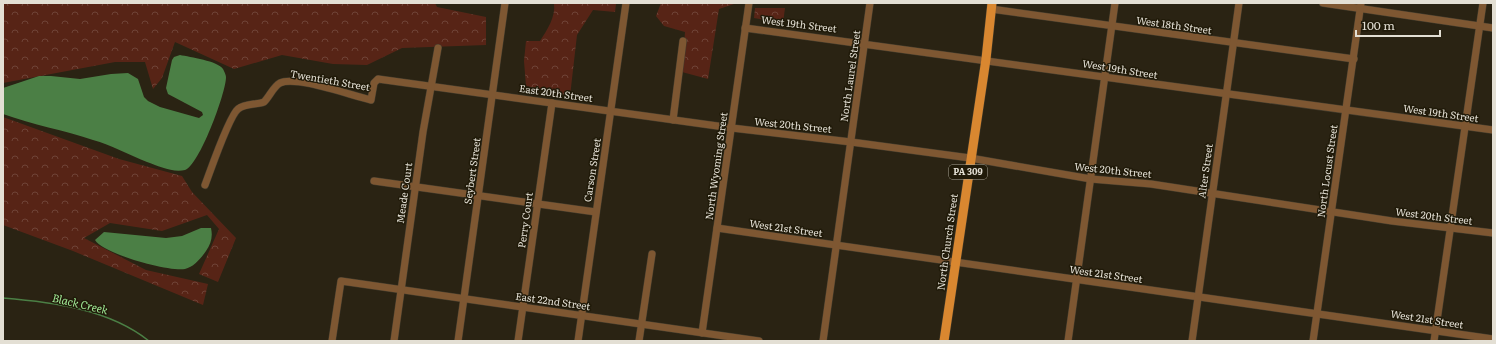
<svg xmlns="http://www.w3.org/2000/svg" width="1496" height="344" font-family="Literata,serif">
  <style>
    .forest { fill: url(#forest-crowns) }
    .water { fill: #4b7f45 }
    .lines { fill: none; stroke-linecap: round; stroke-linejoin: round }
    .stream { stroke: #4b7f45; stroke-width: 1.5 }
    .minor-casing { stroke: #443d2e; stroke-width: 8 }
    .major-casing { stroke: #443d2e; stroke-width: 10 }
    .minor { stroke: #7e5732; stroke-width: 7 }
    .major { stroke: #d98730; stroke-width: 9 }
    .labels { text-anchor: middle; stroke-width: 3; stroke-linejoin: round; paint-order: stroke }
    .shield { fill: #201a09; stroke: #a8a497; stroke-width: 1 }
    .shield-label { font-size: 9px; font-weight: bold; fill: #e3dfd4 }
    .street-label { font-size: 10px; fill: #e3dfd4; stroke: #201a09 }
    .water-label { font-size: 11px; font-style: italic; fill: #a0ea97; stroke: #201a09 }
  </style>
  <defs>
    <pattern id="forest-crowns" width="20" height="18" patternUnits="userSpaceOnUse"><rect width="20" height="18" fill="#572416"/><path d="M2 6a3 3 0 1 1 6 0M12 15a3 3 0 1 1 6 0" fill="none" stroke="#6f4337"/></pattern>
  </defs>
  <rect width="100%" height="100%" fill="#2a2313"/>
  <g class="forest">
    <path d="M3,3H435L437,7L486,17V45L402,48L367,65L333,64L282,55L234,69L175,42L162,78L153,89L145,62H115L3,83Z"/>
    <path d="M554,3L616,4L615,12L593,10L577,35L570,96L526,86L524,61L526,41H540C547,30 556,17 554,3Z"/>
    <path d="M661,3H737L719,9L708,79L682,72L685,32L664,26L656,16Z"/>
    <path d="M755,8H785L783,23L754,18Z"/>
    <path d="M3,117L119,159L182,176L192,192L236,238L218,282L199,274L219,229L207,215L162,231L110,223L84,238L146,270L208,284L203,305L73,251L3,225Z"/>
  </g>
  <g class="water">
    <path d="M180,55C190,57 218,61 223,69C224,71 226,75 226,77C226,93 199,166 185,170C173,173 158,166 147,162C129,155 111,145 93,140C64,130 33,125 3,114V88L39,76H51L80,79L111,74L128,73L138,79L144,97L148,101L160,107L199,118L203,115L202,112L168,94L166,88L172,60L174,57Z"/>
    <path d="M201,228H211C213,237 211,244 206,251C201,258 194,267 185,269C169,272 103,254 95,240L104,232L166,238L182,236Z"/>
  </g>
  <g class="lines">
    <path class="stream" d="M3,298C52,302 109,309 149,341"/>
    <defs>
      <g id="minor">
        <path d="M1323,3L1493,28"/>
        <path d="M991,9L1354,59"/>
        <path d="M745,28L1493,130"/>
        <path d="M673,120L683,41"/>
        <path d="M374,181L596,212"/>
        <path d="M205,185C210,172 229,116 238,109C245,103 256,105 264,102C270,96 273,87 280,83C296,75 352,96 371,100L374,83L378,79L732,128L851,142L970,158L1091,179L1151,184L1392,221L1493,233"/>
        <path d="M717,228L1493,339"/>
        <path d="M702,333L749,3"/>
        <path d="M332,341L341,281L759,341"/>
        <path d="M394,341L423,132L438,48"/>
        <path d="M458,341L505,3"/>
        <path d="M518,341L552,103"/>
        <path d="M578,341L626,3"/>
        <path d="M639,341L652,254"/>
        <path d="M823,341L870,3"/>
        <path d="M1068,341L1115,3"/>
        <path d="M1192,341L1239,3"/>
        <path d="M1313,341L1361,3"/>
        <path d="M1434,341L1483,3"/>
      </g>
      <path id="major" d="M944,341L986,59L992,3"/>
    </defs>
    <use href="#minor" class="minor-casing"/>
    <use href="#major" class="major-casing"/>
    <use href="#minor" class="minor"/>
    <use href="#major" class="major"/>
  </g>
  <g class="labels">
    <rect class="shield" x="949" y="165" width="38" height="14" rx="3"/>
    <g class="shield-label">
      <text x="968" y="175">PA 309</text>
    </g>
    <g class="street-label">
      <text transform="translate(799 24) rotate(7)" y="4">West 19th Street</text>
      <text transform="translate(1174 25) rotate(8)" y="4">West 18th Street</text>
      <text transform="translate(1120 69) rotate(9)" y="4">West 19th Street</text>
      <text transform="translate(850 76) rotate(-82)" y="4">North Laurel Street</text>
      <text transform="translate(330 80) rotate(10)" y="4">Twentieth Street</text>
      <text transform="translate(556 93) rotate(8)" y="4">East 20th Street</text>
      <text transform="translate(1441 113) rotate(8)" y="4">West 19th Street</text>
      <text transform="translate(793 125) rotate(6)" y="4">West 20th Street</text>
      <text transform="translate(716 166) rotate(-82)" y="4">North Wyoming Street</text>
      <text transform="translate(592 170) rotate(-81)" y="4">Carson Street</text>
      <text transform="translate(1113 170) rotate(6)" y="4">West 20th Street</text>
      <text transform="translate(472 171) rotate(-82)" y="4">Seybert Street</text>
      <text transform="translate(1205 171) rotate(-82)" y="4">Alter Street</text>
      <text transform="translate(1327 171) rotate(-82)" y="4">North Locust Street</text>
      <text transform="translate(404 193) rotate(-82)" y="4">Meade Court</text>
      <text transform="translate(1434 216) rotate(7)" y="4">West 20th Street</text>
      <text transform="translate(525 220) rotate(-82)" y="4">Perry Court</text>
      <text transform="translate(786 228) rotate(8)" y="4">West 21st Street</text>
      <text transform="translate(947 242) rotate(-82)" y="4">North Church Street</text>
      <text transform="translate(1106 274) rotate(8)" y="4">West 21st Street</text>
      <text transform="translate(553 301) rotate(8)" y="4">East 22nd Street</text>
      <text transform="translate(1427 319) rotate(9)" y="4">West 21st Street</text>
    </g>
    <g class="water-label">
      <text transform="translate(80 304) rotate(13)" y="4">Black Creek</text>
    </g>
  </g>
  <rect width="1496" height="344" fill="none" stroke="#e3dfd4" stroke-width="8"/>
  <path d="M1356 30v6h84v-6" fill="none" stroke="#e3dfd4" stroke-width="2"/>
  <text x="1362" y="30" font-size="12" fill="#e3dfd4" stroke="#201a09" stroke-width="3" paint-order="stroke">100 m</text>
</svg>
